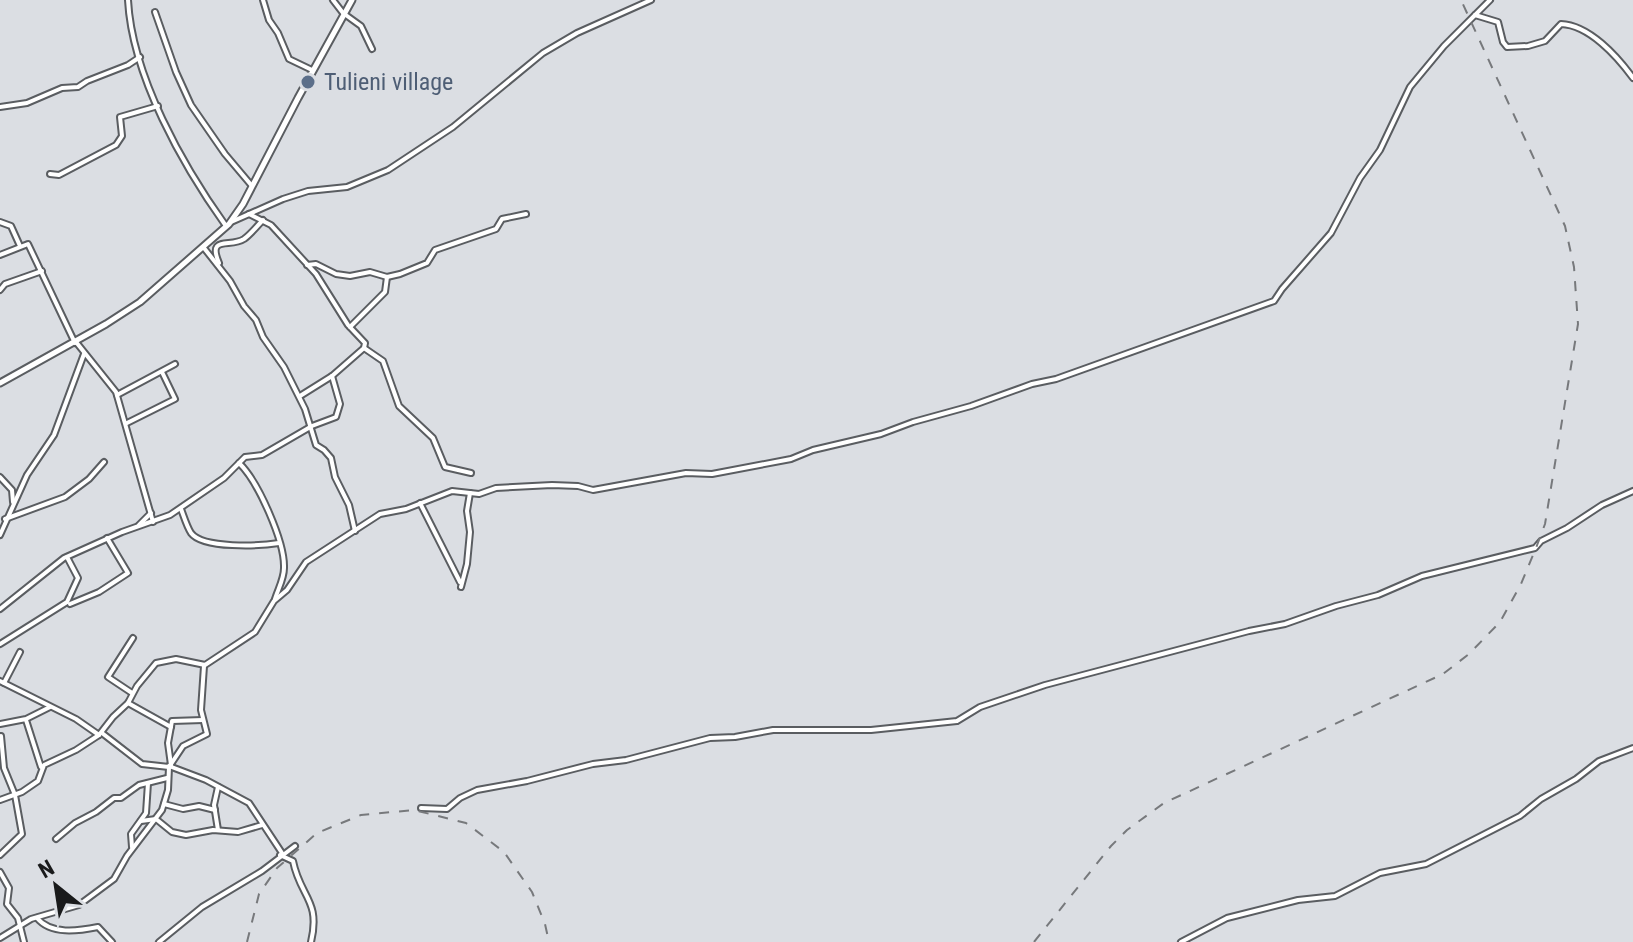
<svg xmlns="http://www.w3.org/2000/svg" width="1633" height="942" font-family="'Roboto Condensed',sans-serif">
  <style>
    .lines { fill: none; stroke-linecap: round; stroke-linejoin: round }
    .minor-casing { stroke: #5a5d61; stroke-width: 8 }
    .tertiary-casing { stroke: #5a5d61; stroke-width: 9 }
    .minor { stroke: #fff; stroke-width: 4 }
    .tertiary { stroke: #fff; stroke-width: 5 }
    .rail { stroke: #77797c; stroke-width: 2; stroke-dasharray: 10 10; stroke-linecap: butt }
    .service-dot { fill: #5c6f8a; stroke: #dbdee3; stroke-width: 3 }
    .labels { text-anchor: middle; stroke-width: 6; stroke-linejoin: round; paint-order: stroke }
    .service-label { font-size: 24px; fill: #4e5e75; stroke: #dbdee3; text-anchor: start }
  </style>
  <rect width="100%" height="100%" fill="#dbdee3"/>
  <g class="lines">
    <defs>
      <g id="minor">
        <path d="M128,0C132,76 183,166 226,226"/>
        <path d="M263,0L269,20L278,33L289,59L312,70"/>
        <path d="M333,0L343,13L361,26L372,49"/>
        <path d="M155,12L176,72L191,105L225,154L252,186"/>
        <path d="M1475,15L1498,22L1503,42L1507,47L1528,46L1545,41L1561,24C1589,25 1617,56 1633,78"/>
        <path d="M0,107L27,103L62,88L78,87L87,81L128,65L140,57"/>
        <path d="M50,174L59,175L116,145L122,136L120,117L158,106"/>
        <path d="M249,214L271,225L316,274L348,325L365,343L364,348L332,376L300,396"/>
        <path d="M0,222L11,226L20,246"/>
        <path d="M231,222L283,199L308,191L347,187L388,170L453,127L543,53L577,33L651,0"/>
        <path d="M204,248L230,281L244,306L256,320L263,337L284,367L305,409L316,445L324,450L331,458L335,477L349,505L355,531"/>
        <path d="M0,255L28,244L75,343"/>
        <path d="M219,263C207,235 230,248 244,239C251,234 257,226 263,220"/>
        <path d="M307,265L316,264L336,274L350,276L370,272L387,277L400,274L427,263L435,250L496,229L502,219L526,214"/>
        <path d="M0,290L5,284L42,271"/>
        <path d="M350,327L385,292L387,277"/>
        <path d="M76,342L116,392L153,522"/>
        <path d="M364,348L383,361L399,406L433,438L445,467L471,473"/>
        <path d="M117,395L175,364"/>
        <path d="M127,423L175,399L162,372"/>
        <path d="M239,463C258,481 285,542 284,568C284,579 278,589 275,599"/>
        <path d="M0,477L12,490L13,502"/>
        <path d="M420,503L460,582"/>
        <path d="M181,509C184,517 187,527 191,533C203,549 260,546 279,543"/>
        <path d="M5,519L65,497L89,479L104,462"/>
        <path d="M139,525L151,513"/>
        <path d="M0,535L27,475L54,435L84,354"/>
        <path d="M461,587L467,564L470,532L467,511L470,493"/>
        <path d="M70,604L99,592L128,573L107,538"/>
        <path d="M0,609L64,558L122,532L170,515L224,478L245,457L262,455L312,426L336,417L340,404L332,376"/>
        <path d="M0,644L67,602L78,578L67,557"/>
        <path d="M0,681L76,719L99,735"/>
        <path d="M4,683L20,652"/>
        <path d="M132,693L108,677L133,638"/>
        <path d="M128,703L171,727"/>
        <path d="M26,720L41,767"/>
        <path d="M0,724L26,719L50,707"/>
        <path d="M102,733L142,764L169,767"/>
        <path d="M171,765L168,743L172,721L203,720"/>
        <path d="M169,766L206,780L249,803L282,853"/>
        <path d="M218,787L214,805L218,830"/>
        <path d="M0,800L22,792L38,781L44,765L76,750L99,735L113,717L128,703L137,686L156,663L176,659L205,665L255,632L274,601L287,590L306,562L380,514L406,509L452,491L479,494L496,488L552,485L578,486L593,490L686,473L712,474L791,459L813,450L881,434L913,422L971,406L1032,384L1056,379L1274,301L1282,289L1331,233L1360,178L1380,150L1410,87L1444,46L1490,0"/>
        <path d="M164,804L183,809L199,806L215,810"/>
        <path d="M421,808L447,809L460,798L477,790L527,781L593,764L626,760L710,738L735,737L773,730H871L957,721L980,707L1045,685L1249,631L1285,624L1336,606L1378,595L1422,576L1535,548L1541,541L1567,528L1602,505L1633,491"/>
        <path d="M141,821L156,819L172,832L186,835L213,830L238,832L262,825"/>
        <path d="M56,839L75,823L96,812L114,798H121L139,785L167,778"/>
        <path d="M132,847L131,834L146,813L148,783"/>
        <path d="M0,855L22,834L15,795L4,768L1,736"/>
        <path d="M280,855L293,861C300,897 321,900 311,942"/>
        <path d="M0,872L9,888L7,904L18,918L24,942"/>
        <path d="M37,918C51,935 78,931 98,927L112,942"/>
        <path d="M0,938L31,919L79,905L114,879L127,856L162,810L168,790L169,767L183,746L207,734L201,710L204,666"/>
        <path d="M159,942L202,907L262,871L295,846"/>
        <path d="M1181,942L1227,918L1298,900L1335,896L1380,873L1426,864L1520,816L1541,799L1576,779L1599,761L1633,748"/>
      </g>
      <path id="tertiary" d="M0,383L106,324L140,302L229,224L243,204L298,98L352,0"/>
    </defs>
    <use href="#minor" class="minor-casing"/>
    <use href="#tertiary" class="tertiary-casing"/>
    <use href="#minor" class="minor"/>
    <use href="#tertiary" class="tertiary"/>
    <g class="rail">
      <path d="M247,942L259,894L277,868L317,833L361,815L414,810L466,823L504,852L532,892L545,924L549,942"/>
      <path d="M1034,942L1111,846L1127,830L1164,803L1443,674L1469,654L1500,622L1521,584L1536,548L1545,524L1578,324L1574,267L1565,226L1461,0"/>
    </g>
  </g>
  <circle class="service-dot" cx="308" cy="82" r="8"/>
  <g class="labels">
    <g class="service-label">
      <text x="324" y="90">Tulieni village</text>
    </g>
  </g>
  <g transform="translate(56 886) rotate(330)" stroke="#dbdee3" stroke-width="6" paint-order="stroke">
  <path d="M0-6L14 30L0 20L-14 30Z" fill="#191a1b"/>
  <text y="-12" font-size="22" font-weight="bold" text-anchor="middle" fill="#191a1b">N</text>
  </g>
</svg>
